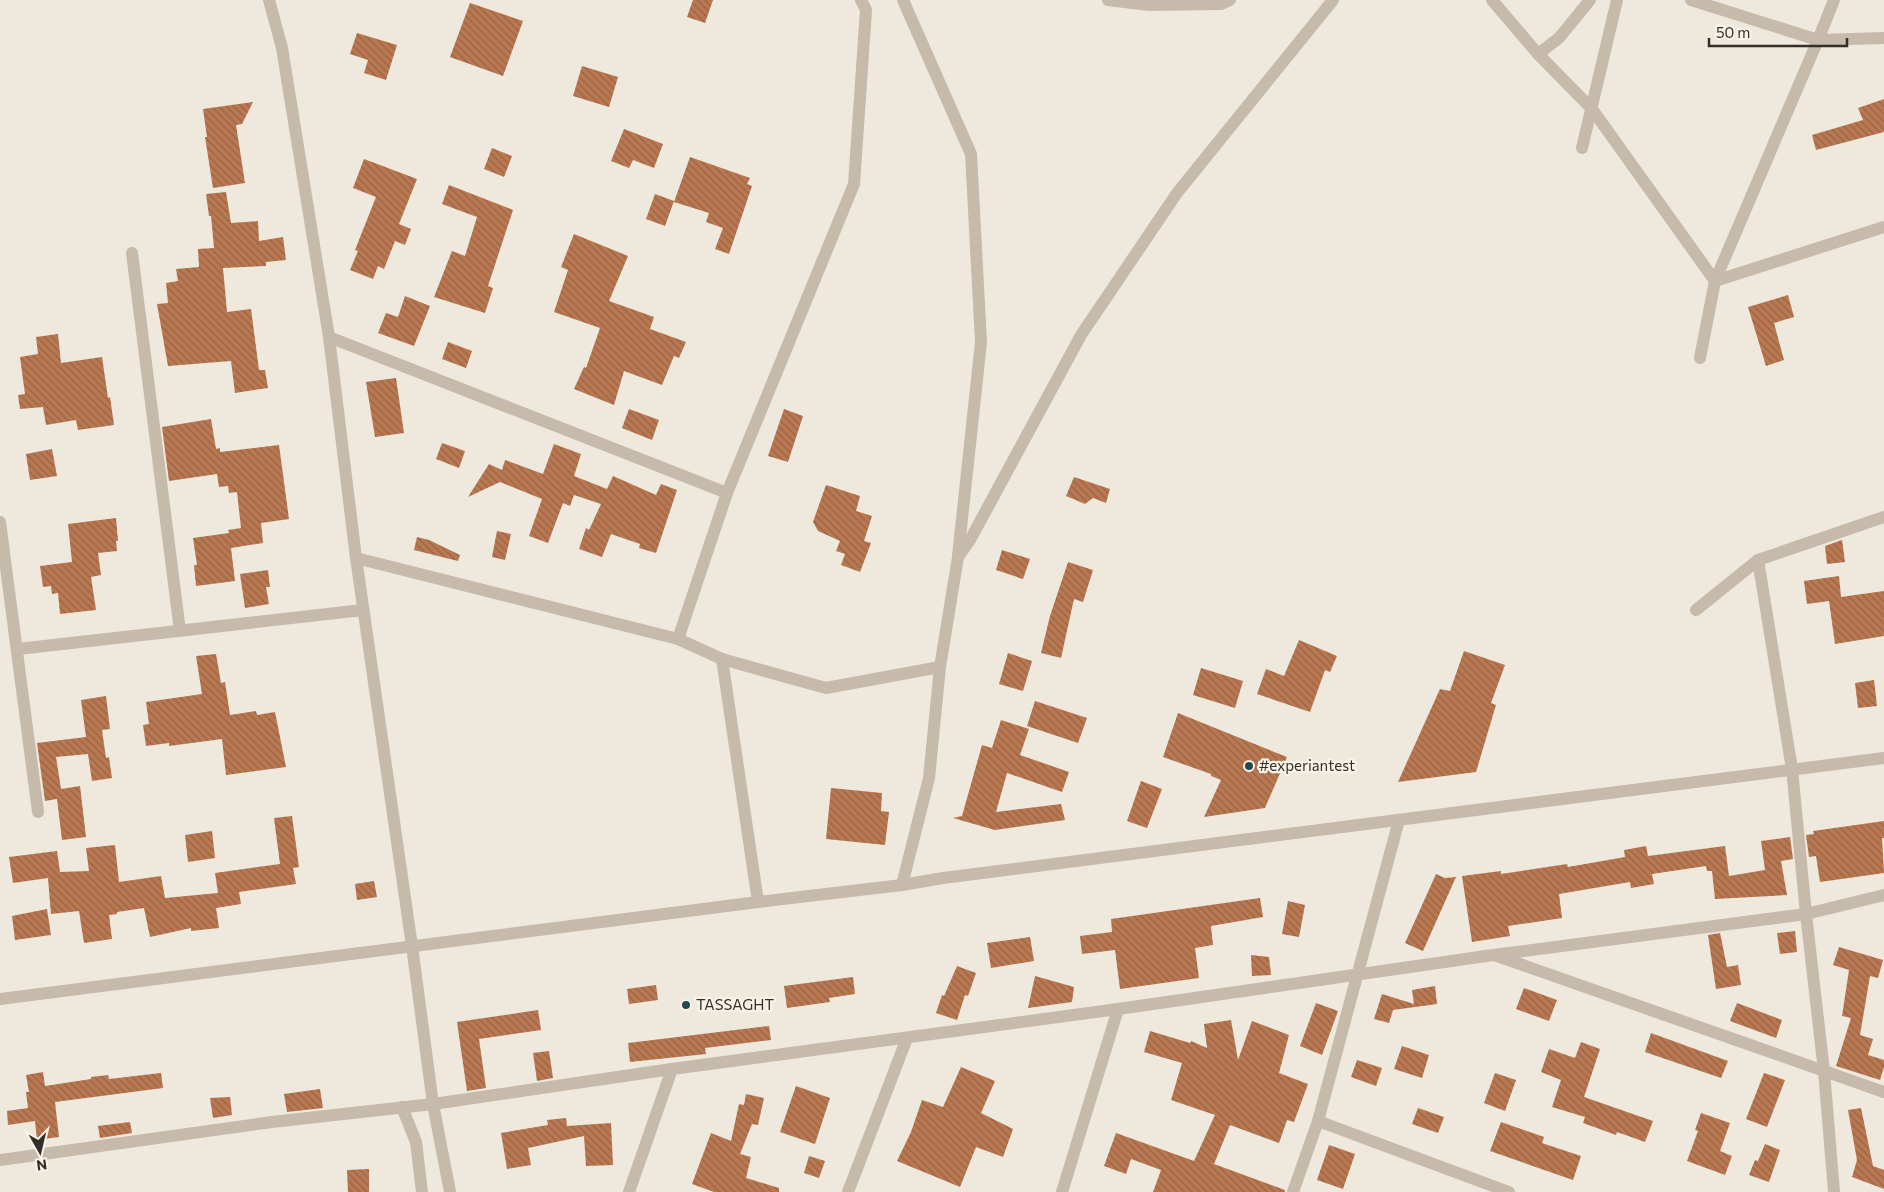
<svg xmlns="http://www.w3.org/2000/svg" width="1884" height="1192" font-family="Commissioner,sans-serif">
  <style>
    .building { fill: url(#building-back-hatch) }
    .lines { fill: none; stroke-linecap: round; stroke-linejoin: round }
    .minor { stroke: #c6baaa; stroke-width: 12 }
    .tertiary { stroke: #c6baaa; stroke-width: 12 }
    .poi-dot { fill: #234952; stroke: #f8f3e9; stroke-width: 2 }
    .labels { text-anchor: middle; stroke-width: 4.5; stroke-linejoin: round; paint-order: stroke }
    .poi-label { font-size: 15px; fill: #342e29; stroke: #f8f3e9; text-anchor: start }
  </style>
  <defs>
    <pattern id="building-back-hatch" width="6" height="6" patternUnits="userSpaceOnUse" patternTransform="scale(1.25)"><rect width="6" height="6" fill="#b97851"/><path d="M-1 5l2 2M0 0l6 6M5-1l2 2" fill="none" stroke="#976343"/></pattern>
  </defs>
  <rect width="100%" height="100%" fill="#efe9dd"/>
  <g class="building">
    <path d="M693,0H713L705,23L687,17Z"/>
    <path d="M470,3L523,21L503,76L450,57Z"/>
    <path d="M357,33L397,45L386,80L364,73L368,60L350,54Z"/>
    <path d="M582,66L618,77L609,107L573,96Z"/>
    <path d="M1884,99V132L1816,150L1812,135L1863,120L1858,108Z"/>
    <path d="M253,102L242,124L236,125L245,183L213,188L205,137H207L203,109Z"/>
    <path d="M624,129L663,144L654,168L633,160L629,168L611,161Z"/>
    <path d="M492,148L512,156L504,177L484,169Z"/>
    <path d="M690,157L750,178L747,184L752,186L729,254L715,249L723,228L706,222L709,213L674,202Z"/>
    <path d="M364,159L417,179L399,224L411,229L405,245L395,241L384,269L378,266L373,279L350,270L358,251L355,250L376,197L353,188Z"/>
    <path d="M449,185L513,210L488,286L493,288L485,313L434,297L452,251L465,256L477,217L442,204Z"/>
    <path d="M226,192L231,223L258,221L259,241L283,237L286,260L266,262V266L223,268L227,312L251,309L259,370H265L268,388L235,393L231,361L168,366L157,304L168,303L166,283L178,281L176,269L199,267L198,249L214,248L211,216H209L206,194Z"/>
    <path d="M655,194L674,201L665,226L646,219Z"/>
    <path d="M574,234L628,256L609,301L654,317L650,329L686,342L679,358L674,356L662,385L624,371L614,405L574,389L584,367L586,368L600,328L554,312L568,270L561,267Z"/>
    <path d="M1788,295L1794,317L1774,323L1784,360L1766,366L1748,307Z"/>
    <path d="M405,296L430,306L414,346L378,333L386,313L398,317Z"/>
    <path d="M58,334L61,363L102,357L108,398L110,397L114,425L78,430L76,420L46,425L43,407L20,409L18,395L25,394L20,357L38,354L36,337Z"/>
    <path d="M448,342L472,351L466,368L442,359Z"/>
    <path d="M396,378L404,433L375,437L366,382Z"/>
    <path d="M629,409L659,420L652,440L622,428Z"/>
    <path d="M784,409L803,416L788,462L768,456Z"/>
    <path d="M211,419L216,449L220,448V452L279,445L289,519L261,523L263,543L231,548L235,581L196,586L194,565H197L193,538L229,533L228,530L241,528L237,492L229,493L228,486L219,487L217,474L169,481L162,427Z"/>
    <path d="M442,443L465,451L459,468L436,459Z"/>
    <path d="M554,444L581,454L574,476L607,489L613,476L656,495L661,484L677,490L656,553L639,548L640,544L611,534L602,557L579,549L586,528L589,530L601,504L574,495L570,506L563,503L548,543L529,536L542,499L500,482L468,497L489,464L502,470L505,460L543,474Z"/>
    <path d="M52,449L57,476L30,480L26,454Z"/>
    <path d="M1074,477L1110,489L1106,503L1093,498L1085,504L1066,496Z"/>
    <path d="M826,485L860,496L856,511L872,516L864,541L871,543L860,572L841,565L845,554L836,551L840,541L818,531L813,522Z"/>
    <path d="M116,518L118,541H116L117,551L98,553L101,575L91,577L96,610L60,614L58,593L52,594L51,586L43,587L40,566L72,562L68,524Z"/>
    <path d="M497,531L511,534L505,560L492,557Z"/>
    <path d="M417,537L429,540L460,555L458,561L414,550Z"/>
    <path d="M1842,540L1845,562L1827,564L1825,546Z"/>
    <path d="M1002,550L1030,559L1023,579L996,570Z"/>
    <path d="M1068,562L1093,570L1083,602L1074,599L1061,658L1041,653L1050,616Z"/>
    <path d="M268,570L270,587H266L269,604L245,608L240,574Z"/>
    <path d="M1839,576L1841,597L1884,591V636L1835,644L1829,601L1807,604L1804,581Z"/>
    <path d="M1299,640L1337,656L1330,672L1325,670L1310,712L1257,694L1266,669L1284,676Z"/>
    <path d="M1464,651L1505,665L1491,703L1496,705L1476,772L1398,782L1440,689L1450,691Z"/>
    <path d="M1008,653L1032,661L1023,691L999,684Z"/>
    <path d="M216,654L221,683L225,682L230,715L256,711L257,715L275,712L286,767L226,775L222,739L169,746V743L146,746L143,725L149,724L146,702L202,694L196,656Z"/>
    <path d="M1201,668L1243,681L1235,708L1193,695Z"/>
    <path d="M1874,680L1877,706L1858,708L1855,683Z"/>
    <path d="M106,696L110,729L102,730L106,758L109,757L112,778L92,781L88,754L56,757L61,789L80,786L86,837L62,840L57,799L45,801L37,743L86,737L81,700Z"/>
    <path d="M1035,701L1087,718L1078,743L1027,726Z"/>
    <path d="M1178,713L1287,757L1265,808L1204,817L1221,780L1211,776V774L1163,757Z"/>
    <path d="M1001,720L1029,729L1020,755L1069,772L1062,792L1007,773L996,812L1061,804L1065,820L995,830L953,818L962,816L982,745L992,748Z"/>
    <path d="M1141,781L1162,789L1147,828L1127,821Z"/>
    <path d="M831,788L882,793L881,811L889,812L885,845L826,839Z"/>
    <path d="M292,816L299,867L293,868L296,884L239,892L241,904L216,908L219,928L191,931V928L150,937L144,908L117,912V914L109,915L112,939L84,943L79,911L51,914L48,878L13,883L9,857L57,851L60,872L89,871L86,848L115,845L119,882L161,876L165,898L218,893L215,873L280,864L274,818Z"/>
    <path d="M1884,821V838H1882L1884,873L1820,882L1816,856L1809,857L1806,835L1814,834L1813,831Z"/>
    <path d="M212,831L215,858L188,862L185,835Z"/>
    <path d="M1790,837L1793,859L1781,861L1787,895L1715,899L1712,871H1707L1706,866L1652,874L1654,884L1631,888L1630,882L1559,894L1562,918L1508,926L1510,936L1472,942L1462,876L1501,871V874L1567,864L1568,867L1625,857L1624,850L1646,846L1648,856L1725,846L1729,876L1765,870L1761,841Z"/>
    <path d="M1436,874L1445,878L1456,877L1423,951L1405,943Z"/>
    <path d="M374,881L377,897L357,900L355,884Z"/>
    <path d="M1260,898L1263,917L1211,926L1213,945L1195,948L1199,978L1120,989L1115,950L1082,954L1080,936L1112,932L1111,919Z"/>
    <path d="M1288,901L1305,905L1299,937L1282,934Z"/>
    <path d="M47,909L51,935L15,940L12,916Z"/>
    <path d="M1795,931L1797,952L1780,954L1777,933Z"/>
    <path d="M1720,933L1727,967L1738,965L1741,985L1716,989L1708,935Z"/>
    <path d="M1030,937L1034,961L991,968L987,943Z"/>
    <path d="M1839,947L1883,960L1878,978L1870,976L1860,1035L1873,1039L1868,1055L1884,1060V1067L1880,1080L1836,1066L1851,1018L1842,1016L1849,970L1833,965Z"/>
    <path d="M1251,955L1269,957L1271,975L1252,976Z"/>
    <path d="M957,966L976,973L968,996L965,995L957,1020L936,1013L942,995L944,996Z"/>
    <path d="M1035,976L1074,987L1072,1002L1028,1008Z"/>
    <path d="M853,977L855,994L829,998L830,1002L787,1008L784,986Z"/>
    <path d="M656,985L658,1000L629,1004L627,989Z"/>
    <path d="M1435,986L1437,1004L1393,1010L1389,1023L1374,1019L1382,994L1414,1004L1412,990Z"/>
    <path d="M1524,988L1557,1000L1549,1021L1516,1009Z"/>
    <path d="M1316,1003L1338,1011L1322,1055L1300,1046Z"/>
    <path d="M1737,1003L1782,1020L1776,1038L1730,1021Z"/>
    <path d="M538,1010L541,1030L479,1039L486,1088L467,1091L457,1022Z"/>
    <path d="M1231,1020L1238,1060L1252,1021L1289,1035L1279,1073L1308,1084L1294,1122L1287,1120L1279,1143L1230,1125L1214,1164L1285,1190V1192H1153L1161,1170L1131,1159L1126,1174L1104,1166L1116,1133L1194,1161L1215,1115L1171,1100L1182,1063L1144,1052L1150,1031L1190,1043L1191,1041L1207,1048L1204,1024Z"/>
    <path d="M769,1026L771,1040L705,1048L706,1054L630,1062L628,1043Z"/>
    <path d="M1651,1033L1728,1061L1721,1078L1645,1052Z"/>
    <path d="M1581,1042L1600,1049L1584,1097L1653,1121L1645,1142L1617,1132L1616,1135L1583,1123L1585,1117L1552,1107L1561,1080L1541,1072L1549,1049L1575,1058Z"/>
    <path d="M1402,1046L1429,1055L1422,1078L1394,1069Z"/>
    <path d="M549,1051L553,1078L537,1081L533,1053Z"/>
    <path d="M1357,1060L1382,1068L1376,1086L1351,1077Z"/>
    <path d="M961,1067L995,1081L981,1113L1013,1129L1003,1157L976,1147L960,1187L897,1161L911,1132L922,1100L943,1107Z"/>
    <path d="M43,1072L45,1086L91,1079V1077L108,1075L109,1079L161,1073L163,1088L55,1102L59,1137L37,1140L35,1121L8,1125L7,1111L28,1108L26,1092H29L26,1075Z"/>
    <path d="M1495,1073L1516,1080L1505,1111L1484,1103Z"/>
    <path d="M1764,1073L1785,1080L1767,1127L1746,1119Z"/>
    <path d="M796,1086L830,1098L815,1144L780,1132Z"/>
    <path d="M320,1089L323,1108L287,1112L284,1094Z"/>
    <path d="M746,1094L764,1098L758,1125L752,1124L740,1154L751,1157L746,1178L779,1188V1192H714L692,1184L711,1133L731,1141L739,1104L744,1105Z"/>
    <path d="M230,1097L232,1115L213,1118L210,1098Z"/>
    <path d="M1418,1108L1444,1117L1438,1133L1412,1124Z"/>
    <path d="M1861,1108L1873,1166L1884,1170V1189L1852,1177L1857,1160L1848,1110Z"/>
    <path d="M1701,1113L1730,1123L1720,1151L1732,1156L1725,1175L1687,1161L1698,1131L1695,1130Z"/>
    <path d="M566,1118L567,1126L611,1123L613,1165L586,1166L584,1136L528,1148L531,1165L507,1169L501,1133L548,1125L547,1120Z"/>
    <path d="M130,1122L132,1133L100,1138L98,1126Z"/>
    <path d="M1501,1122L1544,1137L1542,1143L1581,1156L1573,1180L1490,1151Z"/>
    <path d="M1765,1144L1780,1150L1769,1182L1749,1175L1755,1160L1758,1161Z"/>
    <path d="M1329,1145L1355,1154L1343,1189L1317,1180Z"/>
    <path d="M809,1156L825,1161L819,1178L804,1173Z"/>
    <path d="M369,1169V1192H348L347,1170Z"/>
  </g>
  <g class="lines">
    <g class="minor">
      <path d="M269,0L282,48L329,337L356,558L412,946"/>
      <path d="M903,0L971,154L981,342L958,556"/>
      <path d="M1108,0L1149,5L1221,4L1230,0"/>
      <path d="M1492,0L1538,54L1592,109L1715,281L1884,227"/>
      <path d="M1691,0L1818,40L1884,38"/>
      <path d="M1538,54L1559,38L1590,0"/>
      <path d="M1582,148L1617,0"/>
      <path d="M132,253L180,631"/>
      <path d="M329,337L727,493"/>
      <path d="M1700,358L1715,281L1818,40L1834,0"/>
      <path d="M0,522L38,812"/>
      <path d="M356,558L678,639L722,659L826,688L940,667"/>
      <path d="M1758,560L1884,517"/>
      <path d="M1696,610L1758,560L1792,769L1806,914L1824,1071L1834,1192"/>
      <path d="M678,639L727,493L854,184L866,10L861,0"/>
      <path d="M18,649L363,610"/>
      <path d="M722,659L758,902"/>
      <path d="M902,885L929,778L940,667L958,557L970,540L1081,335L1177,193L1333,0"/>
      <path d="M1497,956L1884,1092"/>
      <path d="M402,1107L416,1142L422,1192"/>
      <path d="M1318,1121L1509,1192"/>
      <path d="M0,1160L272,1122L433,1104L672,1069L1118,1009L1493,955L1806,914L1884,895"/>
      <path d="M629,1192L672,1069"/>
      <path d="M848,1192L907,1038"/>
      <path d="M1062,1192L1118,1009"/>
      <path d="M1293,1192L1318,1121L1399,820"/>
    </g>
    <g class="tertiary">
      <path d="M412,946L433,1104L450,1192"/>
      <path d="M0,999L758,902L902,885L943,878L1884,758"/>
    </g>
  </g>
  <g class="poi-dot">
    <circle cx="1249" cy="766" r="5"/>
    <circle cx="686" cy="1005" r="5"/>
  </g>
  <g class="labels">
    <g class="poi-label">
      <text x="1259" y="771">#experiantest</text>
      <text x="696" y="1010">TASSAGHT</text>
    </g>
  </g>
  <g transform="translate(40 1152) rotate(172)" stroke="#f8f3e9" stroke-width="4" paint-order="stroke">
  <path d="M0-4L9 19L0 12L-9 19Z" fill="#342e29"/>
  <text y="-8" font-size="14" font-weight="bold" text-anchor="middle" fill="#342e29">N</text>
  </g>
  <path d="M1709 38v8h138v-8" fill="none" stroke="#342e29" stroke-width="2.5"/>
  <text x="1716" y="38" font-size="15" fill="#342e29" stroke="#f8f3e9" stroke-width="4" paint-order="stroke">50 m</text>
</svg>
